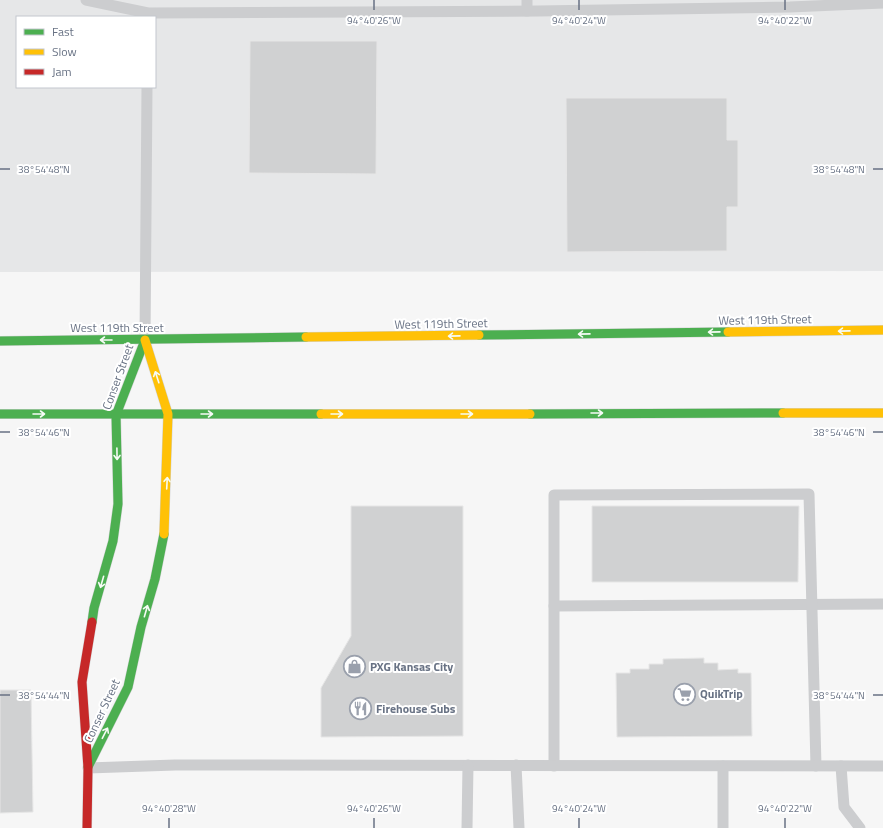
<svg xmlns="http://www.w3.org/2000/svg" width="883" height="828" font-family="'Titillium Web',sans-serif">
  <style>
    .built { fill: #e6e7e8; fill-rule: evenodd }
    .building { fill: #d0d1d2; stroke: #e6e6e6 }
    .lines { fill: none; stroke-linecap: round; stroke-linejoin: round }
    .fast-casing { stroke: #d2d3d4; stroke-width: 10 }
    .slow-casing { stroke: #d2d3d4; stroke-width: 10 }
    .jam-casing { stroke: #d2d3d4; stroke-width: 10 }
    .lane { stroke: #cccdcf; stroke-width: 11 }
    .fast { stroke: #4caf50; stroke-width: 9 }
    .slow { stroke: #ffc107; stroke-width: 9 }
    .jam { stroke: #c62828; stroke-width: 9 }
    .oneway { stroke: #f6fbf6 }
    .ticks { fill: none; stroke: #687284; stroke-width: 1.5 }
    .labels { text-anchor: middle; stroke-width: 4; stroke-linejoin: round; paint-order: stroke }
    .street-label { font-size: 12px; fill: #687284; stroke: #fff }
    .poi-label { font-size: 12px; font-weight: bold; fill: #687284; stroke: #fff; text-anchor: start }
    .ticks-label { font-size: 10px; text-anchor: middle; fill: #687284; stroke: #fff; stroke-width: 4; stroke-linejoin: round; paint-order: stroke }
  </style>
  <rect width="100%" height="100%" fill="#f6f6f6"/>
  <path class="built" d="M0,0H883V271L0,272ZM17,17H155V87H17Z"/>
  <g class="building">
    <path d="M250,41H377L376,174L249,173Z"/>
    <path d="M566,98H727V140H738V207H727V251L567,252Z"/>
    <path d="M351,506H463V736L321,737V688L351,636Z"/>
    <path d="M592,506H799L798,582H592Z"/>
    <path d="M704,658V663H718V670L738,669V673H751L752,736L617,737L616,673H630V669H649V664H663V659Z"/>
    <path d="M0,690H31L33,812L0,813Z"/>
  </g>
  <g class="lines">
    <defs>
      <g id="fast">
        <path d="M479,335L728,332"/>
        <path d="M0,341L306,337"/>
        <path d="M0,414H321"/>
        <path d="M530,414L783,413"/>
        <path d="M92,622L94,608L113,541L118,504L116,415L145,340"/>
        <path d="M88,767L128,687L141,627L155,579L164,534"/>
      </g>
      <g id="slow">
        <path d="M728,332L883,330"/>
        <path d="M306,337L479,335"/>
        <path d="M145,340L168,414L164,534"/>
        <path d="M783,413H883"/>
        <path d="M321,414H530"/>
      </g>
      <path id="jam" d="M87,828L88,768L82,682L92,622"/>
    </defs>
    <use href="#fast" class="fast-casing"/>
    <use href="#slow" class="slow-casing"/>
    <use href="#jam" class="jam-casing"/>
    <g class="lane">
      <path d="M86,0L148,13L538,11L790,7L883,3"/>
      <path d="M527,11V0"/>
      <path d="M145,340L147,87"/>
      <path d="M554,606L883,604"/>
      <path d="M516,765L519,828"/>
      <path d="M554,766V495L809,494L816,766"/>
      <path d="M841,766L844,807L860,828"/>
      <path d="M88,768L175,765L883,766"/>
      <path d="M467,828L468,765"/>
      <path d="M723,828V766"/>
    </g>
    <use href="#fast" class="fast"/>
    <use href="#slow" class="slow"/>
    <use href="#jam" class="jam"/>
  </g>
  <defs><path id="oneway-shaft" d="M-6 0H5M1.5-3L5.5 0L1.5 3" fill="none" stroke-width="1.6" stroke-linecap="round" stroke-linejoin="round"/></defs>
  <g class="oneway">
    <use href="#oneway-shaft" transform="translate(844 331) rotate(179)"/>
    <use href="#oneway-shaft" transform="translate(714 332) rotate(179)"/>
    <use href="#oneway-shaft" transform="translate(584 334) rotate(179)"/>
    <use href="#oneway-shaft" transform="translate(454 336) rotate(179)"/>
    <use href="#oneway-shaft" transform="translate(106 340) rotate(180)"/>
    <use href="#oneway-shaft" transform="translate(157 377) rotate(-108)"/>
    <use href="#oneway-shaft" transform="translate(597 413)"/>
    <use href="#oneway-shaft" transform="translate(39 414)"/>
    <use href="#oneway-shaft" transform="translate(207 414)"/>
    <use href="#oneway-shaft" transform="translate(337 414)"/>
    <use href="#oneway-shaft" transform="translate(467 414)"/>
    <use href="#oneway-shaft" transform="translate(117 454) rotate(89)"/>
    <use href="#oneway-shaft" transform="translate(167 483) rotate(-87)"/>
    <use href="#oneway-shaft" transform="translate(102 582) rotate(106)"/>
    <use href="#oneway-shaft" transform="translate(146 611) rotate(-74)"/>
    <use href="#oneway-shaft" transform="translate(105 733) rotate(-63)"/>
  </g>
  <path class="ticks" d="M374,0V10M579,0V10M785,0V10M0,169H10M873,169H883M0,432H10M873,432H883M0,695H10M873,695H883M169,818V828M374,818V828M579,818V828M785,818V828"/>
  <defs>
    <symbol id="shop-ring" viewBox="-11 -11 22 22"><circle r="9.5" fill="#fff" stroke="#9aa0ac" stroke-width="1.5"/><path d="M-5-2.5h2.3a2.7 3.5 0 0 1 5.4 0H5L5.5 6h-11ZM-1.5-2.5h3a1.5 2.3 0 0 0-3 0Z" fill="#9aa0ac"/></symbol>
    <symbol id="supermarket-ring" viewBox="-11 -11 22 22"><circle r="9.5" fill="#fff" stroke="#9aa0ac" stroke-width="1.5"/><path d="M-6-5.5h2.5l.6 2H6L4.5 2H-2.5L-4.4-4H-6ZM-1.5 3.2a1.3 1.3 0 1 0 .1 0ZM3 3.2a1.3 1.3 0 1 0 .1 0Z" fill="#9aa0ac"/></symbol>
    <symbol id="restaurant-ring" viewBox="-11 -11 22 22"><circle r="9.5" fill="#fff" stroke="#9aa0ac" stroke-width="1.5"/><path d="M-5-6h1v4h1v-4h1v4h1v-4h1v5L-1.5 .5V6h-2V.5L-5-1ZM5-6V6H3V1.5H1.5Q1.5-4 5-6Z" fill="#9aa0ac"/></symbol>
  </defs>
  <g fill-rule="evenodd">
    <use href="#shop-ring" x="342" y="654" width="25" height="25"/>
    <use href="#supermarket-ring" x="672" y="682" width="25" height="25"/>
    <use href="#restaurant-ring" x="348" y="696" width="25" height="25"/>
  </g>
  <g class="labels">
    <g class="street-label">
      <text transform="translate(765 320) rotate(-1)" y="4">West 119th Street</text>
      <text transform="translate(441 324) rotate(-1)" y="4">West 119th Street</text>
      <text x="117" y="332">West 119th Street</text>
      <text transform="translate(118 377) rotate(-70)" y="4">Conser Street</text>
      <text transform="translate(102 711) rotate(-65)" y="4">Conser Street</text>
    </g>
    <g class="poi-label">
      <text x="370" y="671">PXG Kansas City</text>
      <text x="700" y="698">QuikTrip</text>
      <text x="376" y="713">Firehouse Subs</text>
    </g>
  </g>
  <g class="ticks-label">
    <text x="374" y="24">94°40'26"W</text>
    <text x="579" y="24">94°40'24"W</text>
    <text x="785" y="24">94°40'22"W</text>
    <text x="44" y="173">38°54'48"N</text>
    <text x="839" y="173">38°54'48"N</text>
    <text x="44" y="436">38°54'46"N</text>
    <text x="839" y="436">38°54'46"N</text>
    <text x="44" y="699">38°54'44"N</text>
    <text x="839" y="699">38°54'44"N</text>
    <text x="169" y="812">94°40'28"W</text>
    <text x="374" y="812">94°40'26"W</text>
    <text x="579" y="812">94°40'24"W</text>
    <text x="785" y="812">94°40'22"W</text>
  </g>
  <rect x="16" y="16" width="140" height="72" fill="#ffffff" stroke="#c3c7ce"/>
  <rect x="24" y="29" width="20" height="6" fill="#4caf50" stroke="#c3c7ce"/>
  <text x="52" y="36" font-size="12" fill="#687284">Fast</text>
  <rect x="24" y="49" width="20" height="6" fill="#ffc107" stroke="#c3c7ce"/>
  <text x="52" y="56" font-size="12" fill="#687284">Slow</text>
  <rect x="24" y="69" width="20" height="6" fill="#c62828" stroke="#c3c7ce"/>
  <text x="52" y="76" font-size="12" fill="#687284">Jam</text>
</svg>
